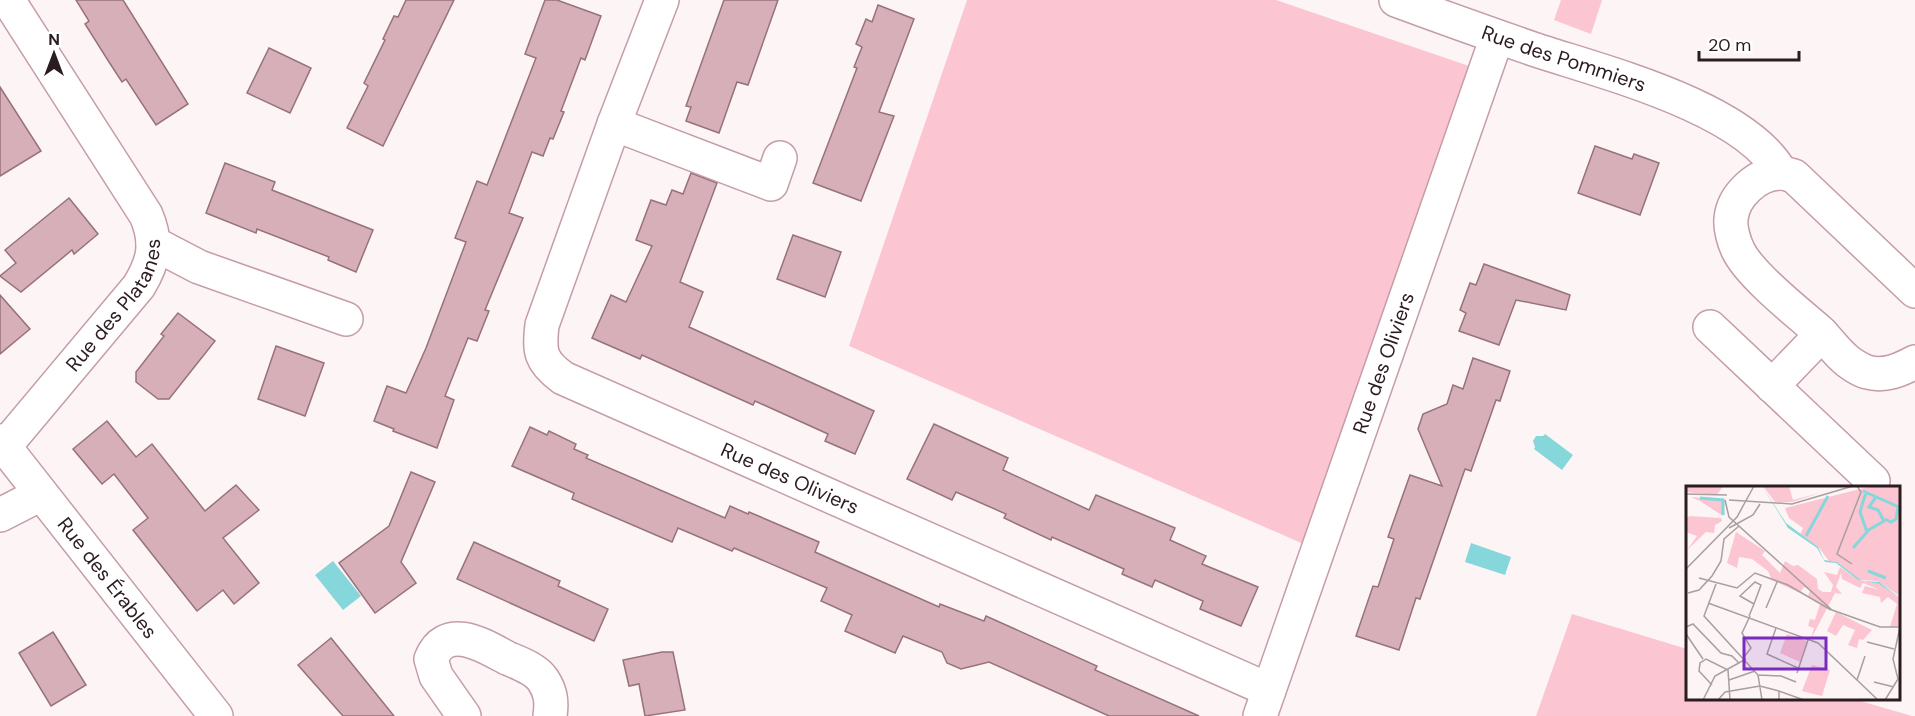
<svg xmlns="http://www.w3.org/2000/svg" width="1915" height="716" font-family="'DM Sans',sans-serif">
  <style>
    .green { fill: #fbc5d2 }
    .water { fill: #85d7db }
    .building { fill: #d7afb8; stroke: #97727b; stroke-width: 1.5 }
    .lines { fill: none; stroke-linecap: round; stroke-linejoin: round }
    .minor-casing { stroke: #c59da7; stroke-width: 36 }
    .minor { stroke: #fff; stroke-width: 33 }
    .labels { text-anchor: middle; stroke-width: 6; stroke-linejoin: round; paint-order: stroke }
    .street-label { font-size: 20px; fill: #2b1c20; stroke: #fff }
    .inset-river { fill: none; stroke: #85d7db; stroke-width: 3 }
    .inset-road { fill: none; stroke: #a99ea0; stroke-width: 1.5 }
    .view { fill: #7b2cbf; fill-opacity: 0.15; stroke: #7b2cbf; stroke-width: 3 }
    .inset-edge { fill: none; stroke: #2b1c20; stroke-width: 3 }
  </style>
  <rect width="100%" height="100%" fill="#fdf4f6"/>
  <g class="green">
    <path d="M967,0H1276L1469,66L1306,545L849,346Z"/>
    <path d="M1561,0H1602L1591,34L1554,20Z"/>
    <path d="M1572,614L1687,649V700H1857L1912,716H1536Z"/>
  </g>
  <g class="water">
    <path d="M1545,434L1573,455L1562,470L1534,449L1535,447L1533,441L1536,436H1543Z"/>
    <path d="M1471,543L1511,557L1505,575L1465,562Z"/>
    <path d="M333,561L361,596L343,610L315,575Z"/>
  </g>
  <g class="building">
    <path d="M76,0H123L188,104L156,125L126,79L122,82L109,62L85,24L89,21Z"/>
    <path d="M406,0H454L383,146L347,128L368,86L364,83L385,40L383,39L394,16L398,17Z"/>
    <path d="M545,0H557L601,16L585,60L581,58L561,111L564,112L553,139L550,138L543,156L532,152L509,213L523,218L485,310L489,311L477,341L468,338L445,396L454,400L437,448L393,431L394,429L374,421L387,386L406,393L426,348L466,242L455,238L477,181L487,185L536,58L525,54Z"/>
    <path d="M724,0H778L748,85L737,82L719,133L686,121L691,107L686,106Z"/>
    <path d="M878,5L914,19L879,112L894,116L861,201L813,183L857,68L854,67L862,47L856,44L866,19L872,22Z"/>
    <path d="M269,48L311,68L290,113L247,93Z"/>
    <path d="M0,87L41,151L0,176Z"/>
    <path d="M1595,146L1632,159L1634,154L1659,163L1640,215L1578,193Z"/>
    <path d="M225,163L275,182L272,190L373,230L356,272L328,260L329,257L257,229L256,233L206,213Z"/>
    <path d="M691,173L717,183L680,282L703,292L689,327L874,411L855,454L825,441L828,434L755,401L753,405L642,355L640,359L592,338L611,295L626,302L652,246L636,240L651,200L666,205L672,190L683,194Z"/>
    <path d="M69,198L98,234L74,254L72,250L21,292L0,276L16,263L5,250Z"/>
    <path d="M793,235L841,252L825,297L777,279Z"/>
    <path d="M1484,264L1570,295L1566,310L1516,300L1499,345L1459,331L1466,313L1460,310L1470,283L1476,285Z"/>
    <path d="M0,295L30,329L0,354Z"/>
    <path d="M178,313L215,341L169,399H158L136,382V372L164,336L161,334Z"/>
    <path d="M276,346L324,363L305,416L258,399Z"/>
    <path d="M1473,358L1510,371L1500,401L1496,400L1471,471L1465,469L1420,599L1416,598L1399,650L1356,636L1373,586L1378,587L1394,539L1388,537L1410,475L1442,486L1418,429L1423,414L1447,404L1453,385L1463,389Z"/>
    <path d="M107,421L136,457L152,444L205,511L236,485L259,510L223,538L259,583L234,604L223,590L197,611L133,530L148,518L114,474L102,484L73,449Z"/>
    <path d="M934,424L1008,458L1003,470L1089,510L1096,495L1175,528L1170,540L1206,556L1202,564L1258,587L1241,626L1200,609L1203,601L1155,580L1152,587L1122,574L1124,569L1052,537L1051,540L1004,518L1006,514L956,492L952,500L907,479Z"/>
    <path d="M530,427L547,435L549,431L576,444L574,449L588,455L586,458L725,518L730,506L748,514L749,512L819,542L815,552L939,607L940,604L984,621L986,616L1097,666L1095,670L1199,716H1109L989,662L961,669L947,663L942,652L903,636L895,653L845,631L852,615L821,601L827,588L734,548L732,551L678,528L672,542L572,499L574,493L512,466Z"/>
    <path d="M411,472L435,482L401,562L416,583L375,613L339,563L389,526Z"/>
    <path d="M474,542L560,581L558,586L608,609L594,641L457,579Z"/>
    <path d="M53,632L86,685L51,706L19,653Z"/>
    <path d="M331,638L394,716H343L298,665Z"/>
    <path d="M662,652H673L685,710L645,716L639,684L629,686L623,660Z"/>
  </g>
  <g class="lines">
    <defs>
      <g id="minor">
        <path id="s1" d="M662,0L614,124L542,325C539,352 540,361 563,378L1269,690"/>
        <path id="s2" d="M1396,0C1442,17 1487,33 1533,49C1602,72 1745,107 1781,173"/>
        <path d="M614,124L771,184L780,158"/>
        <path d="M153,243L199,267L346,319"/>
        <path d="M1915,291L1794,176C1790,175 1785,173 1781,173C1757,173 1733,196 1731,219C1730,228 1734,242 1738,250C1749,274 1797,312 1819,331C1828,340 1835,350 1844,358C1849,363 1860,370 1867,372C1885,377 1900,370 1915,362"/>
        <path d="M1710,327L1873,481"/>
        <path d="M1772,386L1822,334"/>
        <path id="s3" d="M0,441L216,716"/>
        <path id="s4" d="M5,446L139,286C154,261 158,243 146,215L8,0"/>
        <path d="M0,515L41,494"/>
        <path d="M464,716L436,676L431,659C446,622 483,645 507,658C519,663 536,669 543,680C551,692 552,702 550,716"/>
        <path id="s5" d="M1260,716L1497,37"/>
      </g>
    </defs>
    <use href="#minor" class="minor-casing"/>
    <use href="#minor" class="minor"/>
  </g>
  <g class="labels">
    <g class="street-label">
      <text dy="7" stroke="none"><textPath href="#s2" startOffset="178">Rue des Pommiers</textPath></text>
      <text dy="7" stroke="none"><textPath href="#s4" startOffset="180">Rue des Platanes</textPath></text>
      <text dy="7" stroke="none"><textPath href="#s5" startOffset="374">Rue des Oliviers</textPath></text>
      <text dy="7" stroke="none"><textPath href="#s1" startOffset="656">Rue des Oliviers</textPath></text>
      <text dy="7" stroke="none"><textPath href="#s3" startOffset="174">Rue des Érables</textPath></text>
    </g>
  </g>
  <g transform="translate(1686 486)">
    <rect width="214" height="214" fill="#fdf4f6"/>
    <path d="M0,0H37L31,9L0,6ZM77,0H103L107,14L134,7L106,16H89ZM186,0H214V110L191,95L174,94L151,76L143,75L133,62L114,49L117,42L103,32L99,22ZM5,11L37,14V30L14,15ZM4,30L35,32L36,35L29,39L28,47L20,46L1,64L11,50L0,46V32ZM50,46L79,65L76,69L94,87L99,75L107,80L112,79L131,93L132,103L137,106H145L147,99L138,86L151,89L154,81L172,94L193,98L214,112V140L204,141L211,118L202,111L195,117L194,111L176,107L179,100L194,104L177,97L174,102L156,93L155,87L150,101L156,108L149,107L125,153L128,142L122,140L124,133L129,134L134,118L122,110L124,104L118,101L114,107L86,94L82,85L66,73L53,71L51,82L41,77ZM150,126L186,144L177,154L173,153L171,162L162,159L169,144L157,139L150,150L141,145ZM101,148L121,155L114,176L94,167ZM126,179L144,184L136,210L116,205Z" fill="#fbc5d2"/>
    <path d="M76,0L100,37L132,61L138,74L151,76L176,95L193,96L214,112L193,98L172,94L150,77L139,76L131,62L102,42Z" fill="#85d7db"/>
    <path class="inset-river" d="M177,5L215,22M14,12L37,14V29M199,33L205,36L210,33L212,22M181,45L198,35L192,24L183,21L190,11M120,50L142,10M167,62L181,46L174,26L180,6M182,85L200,92"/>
    <path class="inset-road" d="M0,8L41,9M39,14L43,31L146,124L194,141H215M43,14L106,18L167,0M43,42L67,29L74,18M166,78L151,68L175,6L171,0M0,83L51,31L68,0M13,92L51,102L69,87L102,99L145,124M30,98L18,130L72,189L76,214M2,107L13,104L26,90L35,75L38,53L53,40M22,117L132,157L192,214M80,122L91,96M63,130L68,118L75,99L69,96L54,110L68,118M0,141L7,138L35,167L46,170L53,177M90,142L81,168L112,182M0,148L17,173M181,156L208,163M58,171L65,162L56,147L64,130M111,187L122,154M72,189L95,190L110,196M43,194L69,185M171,194L179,170M188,196L208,201M26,199L13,185L14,177L20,173L42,184L44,214M17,214L29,190L60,173M32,214L39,206L74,200L93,205M93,214V205L118,214M199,214L212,193L207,173L214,141"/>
    <path class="view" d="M58,152H140V183H58Z"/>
    <rect width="214" height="214" class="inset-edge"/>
  </g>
  <g transform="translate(54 54)" stroke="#ffffff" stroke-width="4.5" paint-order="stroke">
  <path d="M0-4.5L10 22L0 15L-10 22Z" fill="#2b1c20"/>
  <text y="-9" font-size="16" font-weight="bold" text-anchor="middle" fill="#2b1c20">N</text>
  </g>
  <path d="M1699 51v9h100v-9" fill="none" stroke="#2b1c20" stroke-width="3"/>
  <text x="1708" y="51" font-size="18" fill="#2b1c20" stroke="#ffffff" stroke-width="4.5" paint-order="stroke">20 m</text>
</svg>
